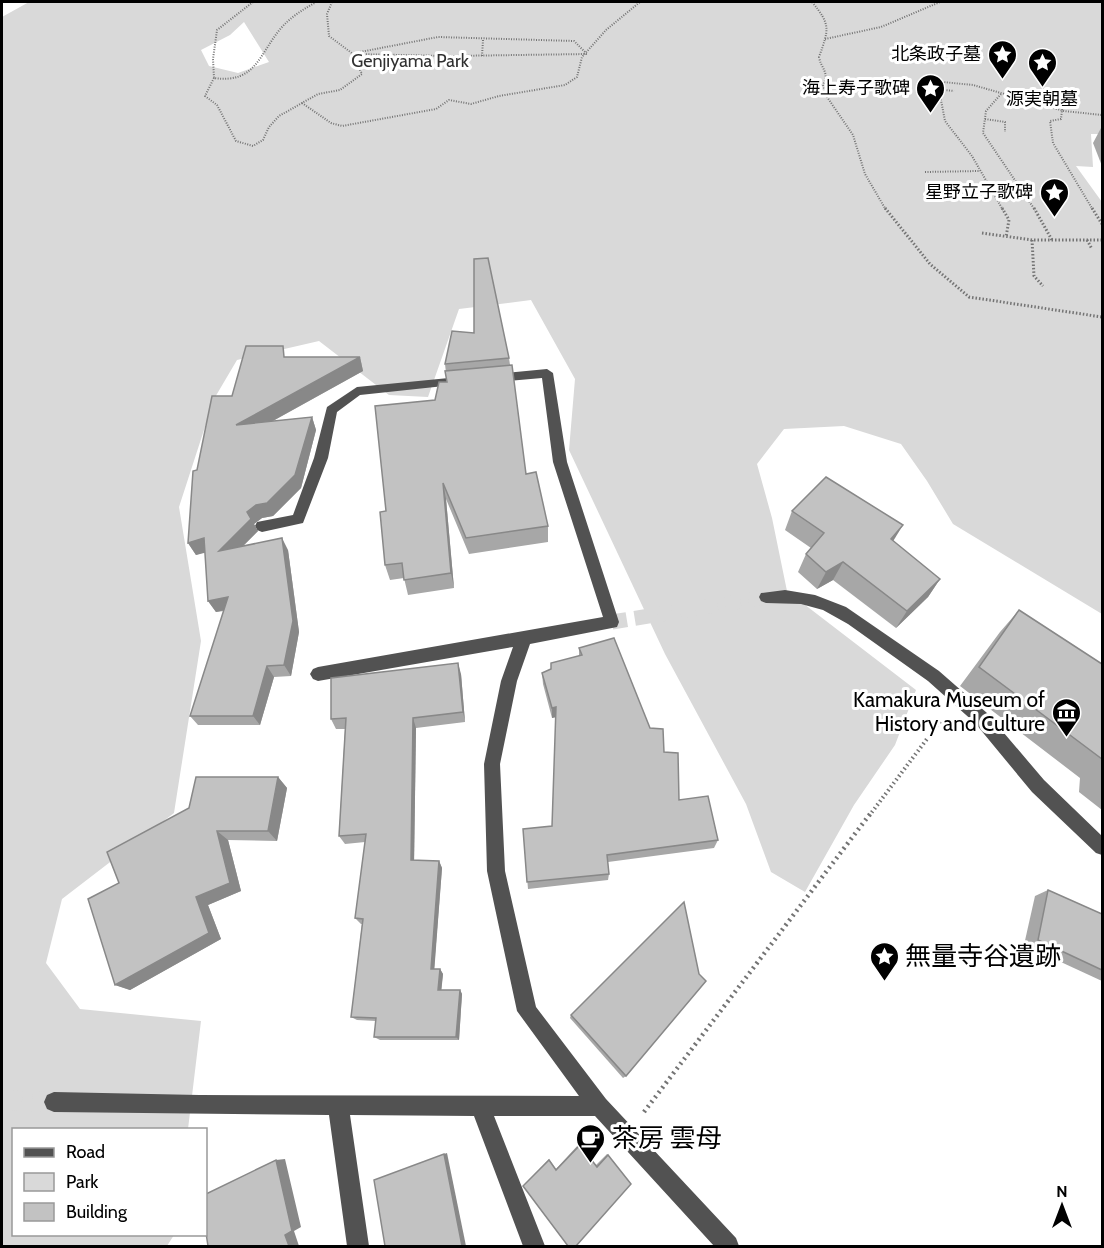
<svg xmlns="http://www.w3.org/2000/svg" width="1104" height="1248" font-family="Cabin,'Noto Sans JP',sans-serif">
  <style>
    .green { fill: #d9d9d9; fill-rule: evenodd }
    .lines { fill: none; stroke-linecap: round; stroke-linejoin: round }
    .minor-tunnel-far1 { stroke: #d9d9d9; stroke-width: 15; stroke-dasharray: 15 8; stroke-linecap: butt }
    .minor-tunnel { stroke: #d9d9d9; stroke-width: 20; stroke-dasharray: 20 10; stroke-linecap: butt }
    .path-far3 { stroke: #747474; stroke-width: 2; stroke-dasharray: 1 1.5; stroke-linecap: butt }
    .path-far2 { stroke: #747474; stroke-width: 3; stroke-dasharray: 1.5 2; stroke-linecap: butt }
    .path-far1 { stroke: #747474; stroke-width: 4; stroke-dasharray: 1.5 3; stroke-linecap: butt }
    .path { stroke: #747474; stroke-width: 4.5; stroke-dasharray: 2 4; stroke-linecap: butt }
    .minor { fill: #525252; fill-rule: evenodd }
    .wall { fill: #a7a7a7 }
    .shaded-wall { fill: #888 }
    .building { fill: #c2c2c2; stroke: #888; stroke-width: 1.5 }
    .labels { text-anchor: middle; stroke-width: 6; stroke-linejoin: round; paint-order: stroke }
    .far-poi-label { font-size: 18px; fill: #000; stroke: #fff; text-anchor: end }
    .far-park-label { font-size: 18px; fill: #303030; stroke: #fff }
    .poi-label { font-size: 21px; fill: #000; stroke: #fff; text-anchor: end }
    .near-poi-label { font-size: 26px; fill: #000; stroke: #fff; text-anchor: start }
  </style>
  <rect width="100%" height="100%" fill="#fff"/>
  <path class="green" d="M29,2H1102V134H1091L1093,167L1076,166L1102,202V614L953,524L927,481L901,444L844,426L784,429L757,464L772,518L787,591L916,690L895,745L854,805L805,892L771,872L746,804L665,654L569,450L575,379L531,300L459,309L428,397L389,395L319,341L237,360L214,399L179,507L201,641L174,813L62,899L46,963L80,1009L201,1021L188,1129L14,1130V1234L174,1235L167,1246H2V17ZM244,22L269,62L238,73L209,66L201,50L230,35Z"/>
  <g class="lines">
    <path class="minor-tunnel-far1" d="M612,622L766,597"/>
    <path class="minor-tunnel" d="M2,1100L54,1102"/>
    <g class="path-far3">
      <path d="M253,2L217,30L213,59L214,78C257,84 259,53 282,27C292,16 304,9 316,2"/>
      <path d="M332,2L327,14L329,36L353,54"/>
      <path d="M812,2C831,25 829,29 819,57C821,69 830,72 823,85L825,94L853,135L865,174L886,210"/>
      <path d="M825,39L881,27L940,2"/>
      <path d="M360,52L438,37L574,41L586,53"/>
      <path d="M482,56L483,40"/>
      <path d="M214,78L205,96L217,105L236,141L253,146L263,140L269,127L279,116L318,94L340,90L362,74L352,54L449,56L587,54"/>
      <path d="M944,90L954,91"/>
      <path d="M1001,94L986,111L983,133L1035,210"/>
      <path d="M1073,102L1062,110L1061,119L1050,121L1053,143L1093,210"/>
      <path d="M302,103L331,123L342,126L436,109L449,100L471,104L499,96L565,85L577,77L582,57L606,30L640,2"/>
      <path d="M985,119L1005,122V132"/>
      <path d="M925,172L979,171"/>
      <path d="M1003,210L972,156L945,121L941,100L937,94L944,90L943,82L973,85L1064,111L1102,115"/>
    </g>
    <g class="path-far2">
      <path d="M885,208L930,264L969,297L1102,317"/>
      <path d="M1002,208L1009,220L1006,237"/>
      <path d="M1034,208L1052,240"/>
      <path d="M1092,208L1102,224"/>
      <path d="M982,233L1032,240H1102"/>
      <path d="M1032,240L1034,276L1043,286"/>
      <path d="M1087,240L1092,249"/>
    </g>
    <path class="path-far1" d="M869,816L942,719"/>
    <path class="path" d="M644,1112L870,814"/>
    <g class="minor">
      <path d="M547,369L553,373L567,462L619,622L617,627L612,628L530,644L517,681L500,764L505,871L536,1007L606,1099L736,1238L739,1246H714L595,1116H494L545,1246H523L474,1116L350,1115L369,1246H347L329,1115L54,1112L47,1109L44,1102L47,1095L54,1092L199,1095L579,1096L517,1011L487,871L484,764L501,681L513,647L318,681L313,679L310,674L313,669L318,667L603,617L553,462L542,378L495,382L489,378L495,374Z"/>
      <path d="M459,377L463,378L465,381L463,384L360,395L337,412L328,458L303,523L262,532L257,530L255,526L257,522L293,515L314,458L327,407L357,387Z"/>
      <path d="M785,590L815,595L846,607L939,671L987,713L1044,780L1102,836V855L1096,853L1032,792L975,723L928,681L848,624L823,610L801,604L766,603L761,601L759,597L761,593Z"/>
    </g>
  </g>
  <g class="wall">
    <path d="M1101,128H1102V166L1093,143Z"/>
    <path d="M287,357H360L363,371L273,421L312,417L316,430L301,488L273,516L262,518L254,524L258,531L243,546L288,550L299,632L291,676L274,677L260,725H198L190,716L224,611L216,612L208,601L205,552L196,555L188,543L197,470L232,396Z"/>
    <path d="M509,358L526,474L548,526V542L469,554L446,499L454,588L408,595L404,578L390,580L385,565L386,511L435,400L447,382L445,364Z"/>
    <path d="M792,511L893,541L940,579L928,597L896,628L833,580L817,589L798,572L806,554L811,548L785,530Z"/>
    <path d="M1019,610L1102,664V810L1079,792L1080,778L960,686L1000,632Z"/>
    <path d="M579,648L650,728L664,752L679,800L718,840L714,848L608,862L609,874L608,880L528,889L523,829L552,826L556,717L552,718L543,684L542,673L579,656Z"/>
    <path d="M461,674L465,722L416,728L414,860L439,861L442,868L434,969H440L443,974L441,990H460L462,994L459,1040H380L374,1037L376,1021L357,1020L351,1017L362,924H361L355,918L365,842L345,844L339,836L345,729H336L331,719Z"/>
    <path d="M278,777L287,788L277,841L228,840L241,891L208,905L221,939L130,990L115,985L119,883Z"/>
    <path d="M1048,890L1102,914V981L1024,945L1035,896Z"/>
    <path d="M699,974L626,1076L623,1078L570,1018L571,1015Z"/>
    <path d="M579,1144L596,1165L607,1154L608,1155L631,1184L523,1186L549,1159L556,1169Z"/>
  </g>
  <g class="shaded-wall">
    <path d="M360,357L363,371L242,438L236,425Z"/>
    <path d="M312,417L316,430L301,488L273,516L262,518L254,524L258,531L226,563L219,551L247,512L256,505Z"/>
    <path d="M443,483L446,499L454,588L451,573Z"/>
    <path d="M903,525L892,543L891,539Z"/>
    <path d="M204,538L212,551L196,555L188,543Z"/>
    <path d="M282,538L288,550L299,632L291,676L284,665Z"/>
    <path d="M843,562L833,580L817,589L826,572Z"/>
    <path d="M940,579L928,597L896,628L907,611Z"/>
    <path d="M228,597L235,608L216,612L208,601Z"/>
    <path d="M458,663L461,674L465,722L463,712Z"/>
    <path d="M267,666L274,677L260,725L253,716Z"/>
    <path d="M556,707V717L552,718V708Z"/>
    <path d="M413,718L416,728L414,867L411,860Z"/>
    <path d="M278,777L287,788L277,841L268,831Z"/>
    <path d="M217,831L228,840L241,891L208,905L221,939L130,990L115,985L196,897Z"/>
    <path d="M439,861L442,868L434,974L431,969Z"/>
    <path d="M440,969L443,974L441,994L438,990Z"/>
    <path d="M460,990L462,994L459,1040L456,1037Z"/>
    <path d="M447,1153L466,1246H462L444,1154Z"/>
    <path d="M285,1159L301,1227L294,1231L299,1246H289L285,1235L276,1160Z"/>
  </g>
  <g class="building">
    <path d="M488,258L509,358L445,364L452,331L474,333V259Z"/>
    <path d="M246,346H283L284,357H360L236,425L312,417L295,475L267,503L256,505L247,512L251,519L219,551L282,538L293,621L284,665L267,666L253,716H190L228,597L208,601L204,538L188,543L193,471L197,470L212,396H232Z"/>
    <path d="M512,365L526,474L536,472L548,526L466,538L443,483L451,573L404,580L402,563L385,565L380,512L386,511L375,406L435,400L439,382H447L445,371Z"/>
    <path d="M826,477L903,525L891,539L940,579L907,611L843,562L826,572L806,554L824,533L792,511Z"/>
    <path d="M1019,610L1102,664V759L979,667Z"/>
    <path d="M614,638L650,728L663,729L664,752L678,753L679,800L708,796L718,840L607,855L609,874L527,882L523,829L552,826L556,707L552,708L542,673L551,669V663L582,655L579,648Z"/>
    <path d="M458,663L463,712L413,718L411,860L439,861L431,969H440L438,990H460L456,1037H374L376,1018L351,1017L363,919L355,918L366,834L339,836L346,718L331,719V678Z"/>
    <path d="M196,777H278L268,831H217L230,883L196,897L209,933L115,985L88,899L119,883L107,852L189,808Z"/>
    <path d="M1048,890L1102,914V970L1038,940Z"/>
    <path d="M684,902L699,974L706,981L626,1076L571,1015Z"/>
    <path d="M580,1145L597,1167L608,1155L631,1184L576,1246H568L523,1186L549,1160L556,1170Z"/>
    <path d="M444,1154L462,1246H385L374,1180Z"/>
    <path d="M276,1160L292,1231L285,1235L289,1246H208L206,1233V1194Z"/>
  </g>
  <defs>
    <symbol id="sight-pin" viewBox="-11 -11 22 30"><path d="M0 17L-7.5 6A9.5 9.5 0 1 1 7.5 6Z" fill="#000" stroke="#fff"/><path d="M0-6L1.8-2.2L6-1.7L2.9 1.2L3.7 5.4L0 3.3L-3.7 5.4L-2.9 1.2L-6-1.7L-1.8-2.2Z" fill="#fff"/></symbol>
    <symbol id="museum-pin" viewBox="-11 -11 22 30"><path d="M0 17L-7.5 6A9.5 9.5 0 1 1 7.5 6Z" fill="#000" stroke="#fff"/><path d="M0-6L6-3V-2H-6V-3ZM-5-1h2V3h-2ZM-1-1h2V3h-2ZM3-1h2V3H3ZM-6 4H6V6H-6Z" fill="#fff"/></symbol>
    <symbol id="cafe-pin" viewBox="-11 -11 22 30"><path d="M0 17L-7.5 6A9.5 9.5 0 1 1 7.5 6Z" fill="#000" stroke="#fff"/><path d="M-5.5-4.5H6V0H3Q3 3.5 0 3.5H-2.5Q-5.5 3.5-5.5 0ZM3-3.2v2h1.7v-2ZM-6 4.5H4V6H-6Z" fill="#fff"/></symbol>
  </defs>
  <g fill-rule="evenodd">
    <use href="#sight-pin" x="986" y="38" width="33" height="45"/>
    <use href="#sight-pin" x="1026" y="46" width="33" height="45"/>
    <use href="#sight-pin" x="914" y="72" width="33" height="45"/>
    <use href="#sight-pin" x="1038" y="176" width="33" height="45"/>
    <use href="#museum-pin" x="1050" y="696" width="33" height="45"/>
    <use href="#sight-pin" x="868" y="940" width="33" height="45"/>
    <use href="#cafe-pin" x="574" y="1122" width="33" height="45"/>
  </g>
  <g class="labels">
    <g class="far-poi-label">
      <text x="981" y="60">北条政子墓</text>
      <text x="910" y="94">海上寿子歌碑</text>
      <text x="1042" y="105" text-anchor="middle">源実朝墓</text>
      <text x="1033" y="198">星野立子歌碑</text>
    </g>
    <g class="far-park-label">
      <text x="410" y="67">Genjiyama Park</text>
    </g>
    <g class="poi-label">
      <text x="1045" y="707">Kamakura Museum of<tspan x="1045" dy="24">History and Culture</tspan></text>
    </g>
    <g class="near-poi-label">
      <text x="905" y="965">無量寺谷遺跡</text>
      <text x="612" y="1147">茶房 雲母</text>
    </g>
  </g>
  <rect width="1104" height="1248" fill="none" stroke="#000000" stroke-width="6"/>
  <rect x="12" y="1128" width="195" height="108" fill="#ffffff" stroke="#999999" stroke-width="1.5"/>
  <rect x="24" y="1148" width="30" height="9" fill="#525252" stroke="#999999" stroke-width="1.5"/>
  <text x="66" y="1158" font-size="18" fill="#000000">Road</text>
  <rect x="24" y="1173" width="30" height="18" fill="#d9d9d9" stroke="#999999" stroke-width="1.5"/>
  <text x="66" y="1188" font-size="18" fill="#000000">Park</text>
  <rect x="24" y="1203" width="30" height="18" fill="#c2c2c2" stroke="#999999" stroke-width="1.5"/>
  <text x="66" y="1218" font-size="18" fill="#000000">Building</text>
  <g transform="translate(1062 1206)" stroke="#ffffff" stroke-width="4.5" paint-order="stroke">
  <path d="M0-4.5L10 22L0 15L-10 22Z" fill="#000000"/>
  <text y="-9" font-size="16" font-weight="bold" text-anchor="middle" fill="#000000">N</text>
  </g>
</svg>
